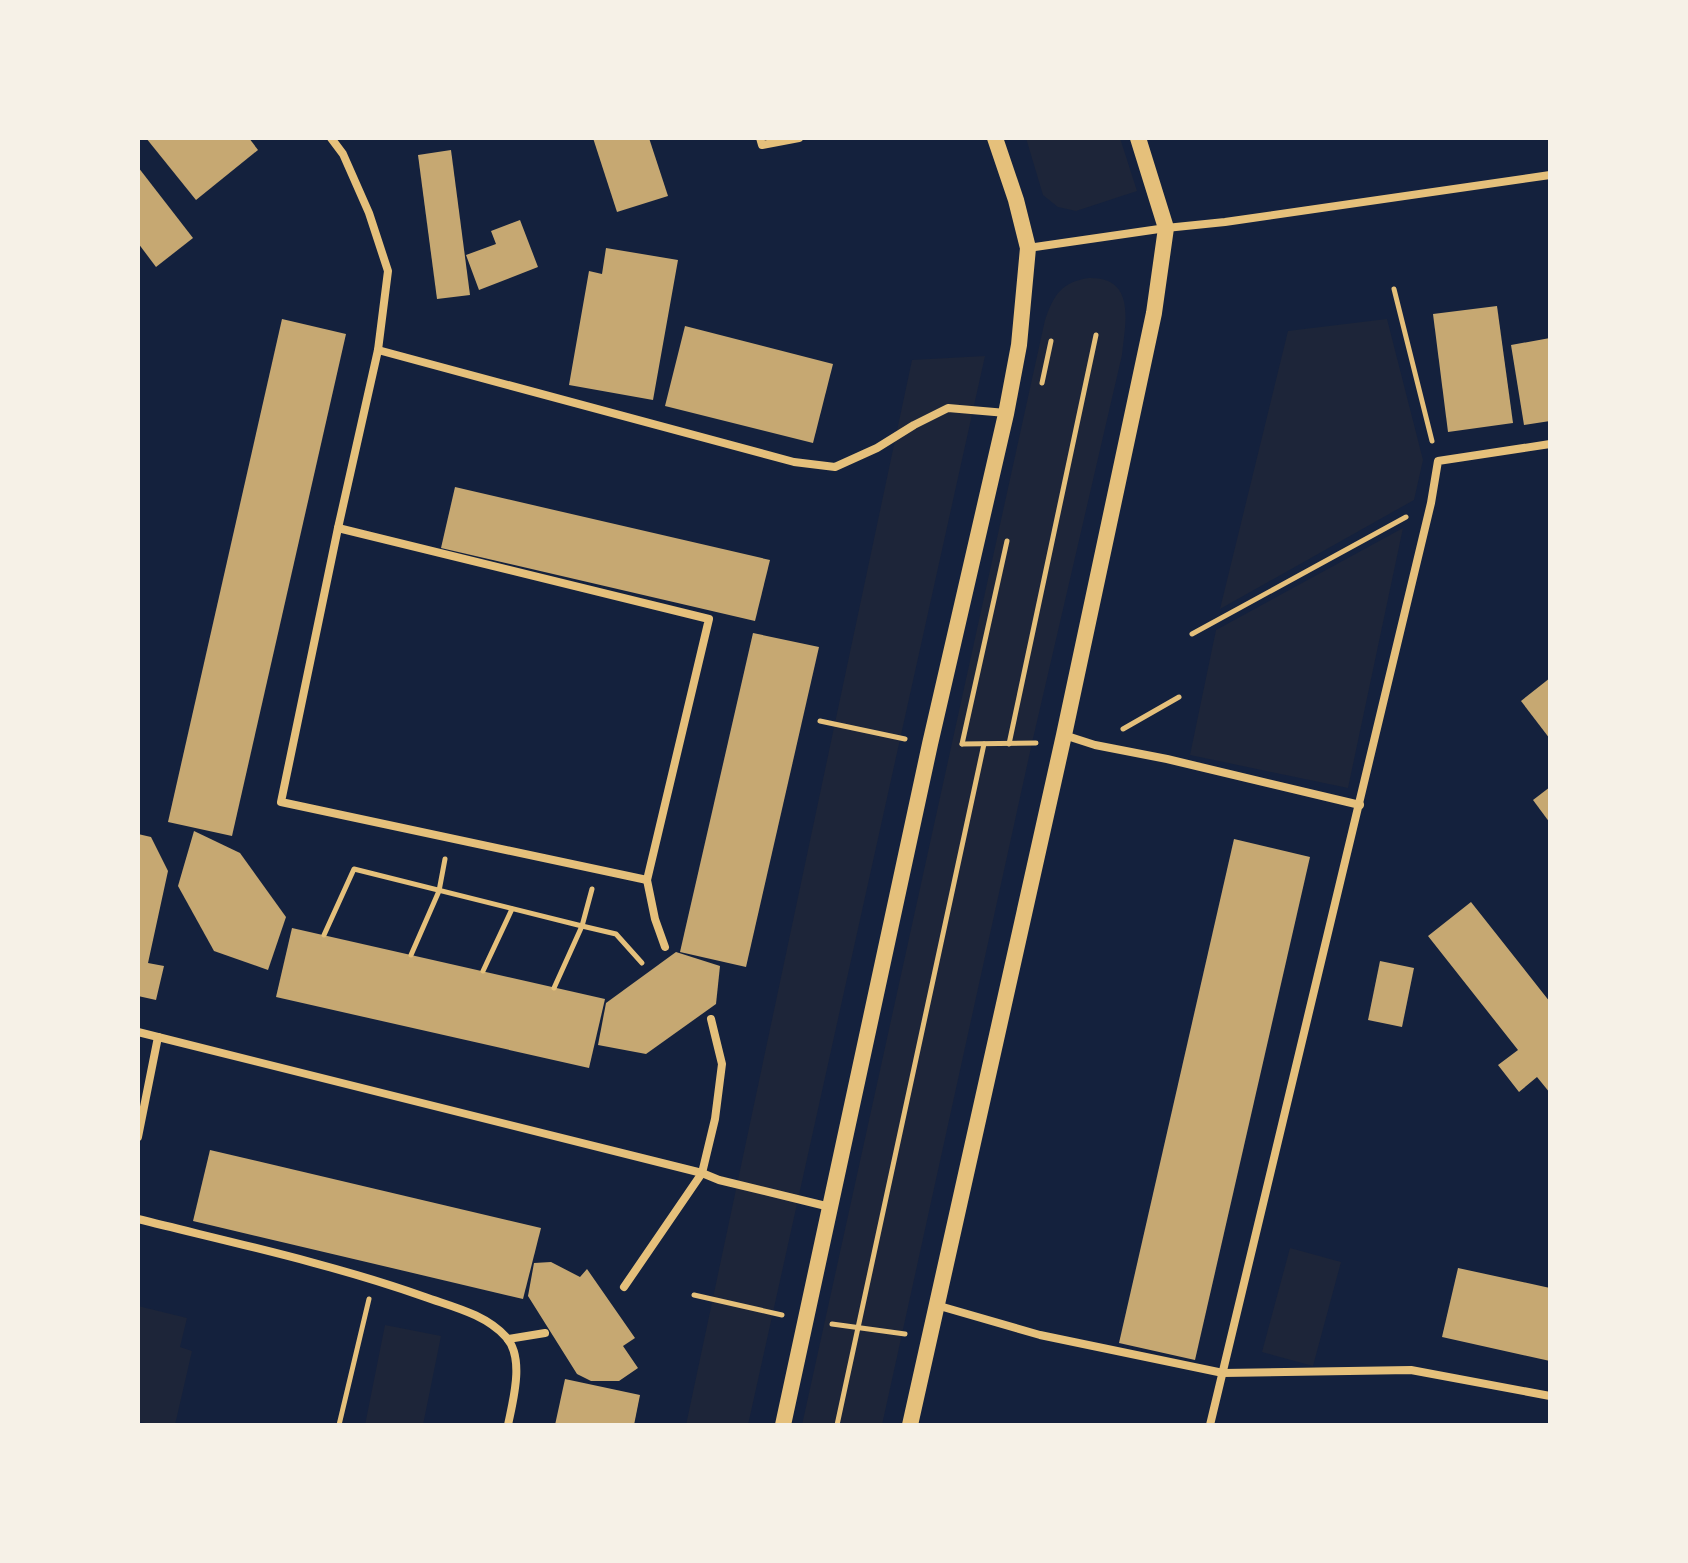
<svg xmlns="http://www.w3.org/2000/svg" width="1688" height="1563" font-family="'Open Sans',sans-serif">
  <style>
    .green { fill: #1d2539 }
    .building { fill: #c6a872 }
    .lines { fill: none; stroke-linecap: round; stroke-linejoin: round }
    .path { stroke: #e5c07b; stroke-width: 5 }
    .minor { stroke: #e5c07b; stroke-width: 8 }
    .secondary { stroke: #e5c07b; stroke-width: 16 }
  </style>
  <rect width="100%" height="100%" fill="#14213d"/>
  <g class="green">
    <path d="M1026,138H1120L1137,191L1076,211L1058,207L1043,195Z"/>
    <path d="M1089,278C1137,277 1125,324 1122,355L1032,743L882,1425H802L1045,320C1054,295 1061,282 1089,278Z"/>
    <path d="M1387,319L1423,460L1414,500L1220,609L1288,331Z"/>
    <path d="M985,356L748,1425H686L912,360Z"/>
    <path d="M1403,528L1348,788L1190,755L1216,630Z"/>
    <path d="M1290,1248L1341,1262L1313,1366L1262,1352Z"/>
    <path d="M138,1306L187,1318L180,1347L192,1351L175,1425H153L138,1421Z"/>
    <path d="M385,1325L441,1336L423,1425H365Z"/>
  </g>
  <g class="building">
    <path d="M146,138H249L258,150L196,200Z"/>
    <path d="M593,138H649L668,196L617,212Z"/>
    <path d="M451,150L470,295L437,299L418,155Z"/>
    <path d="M138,167L193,238L156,267L138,243Z"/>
    <path d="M520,220L538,267L479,290L466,255L496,244L491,231Z"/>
    <path d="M606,248L678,260L653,400L569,385L589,271L602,274Z"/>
    <path d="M1497,306L1513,423L1448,432L1433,314Z"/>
    <path d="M282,319L346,334L232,836L168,822Z"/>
    <path d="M685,326L833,364L813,443L665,406Z"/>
    <path d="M1550,338V421L1524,425L1511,345Z"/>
    <path d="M455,487L770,560L755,621L441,548Z"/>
    <path d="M753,633L819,647L746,967L680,952Z"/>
    <path d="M1550,678V739L1521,701Z"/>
    <path d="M1550,787V823L1533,800Z"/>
    <path d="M194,831L240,853L286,917L268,970L214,951L178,886Z"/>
    <path d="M138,834L151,837L168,871L148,963L164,966L156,1000L138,996Z"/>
    <path d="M1234,839L1310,857L1195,1360L1119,1343Z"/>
    <path d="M1471,902L1550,1002V1093L1537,1077L1519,1092L1498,1065L1518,1050L1428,936Z"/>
    <path d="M292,928L605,999L589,1068L276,997Z"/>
    <path d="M676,952L720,966L716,1004L646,1054L598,1045L606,1003Z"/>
    <path d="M1380,961L1414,968L1402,1027L1368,1020Z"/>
    <path d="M210,1150L541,1228L523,1299L193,1221Z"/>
    <path d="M551,1262L580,1277L587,1269L635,1338L623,1346L638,1368L619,1381H591L577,1374L528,1296L534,1263Z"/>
    <path d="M1458,1268L1550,1288V1361L1442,1337Z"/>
    <path d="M565,1379L640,1395L634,1425H555Z"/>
  </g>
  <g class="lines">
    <g class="path">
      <path d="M1394,289L1432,441"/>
      <path d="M1042,383L1051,341"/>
      <path d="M1192,634L1406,517"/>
      <path d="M820,721L905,739"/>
      <path d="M1123,729L1179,697"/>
      <path d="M962,744L1007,541"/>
      <path d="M962,744L1036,743"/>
      <path d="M1009,744L1096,335"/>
      <path d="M324,935L354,869L582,926L592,889"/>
      <path d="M411,955L439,891L445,859"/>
      <path d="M483,971L512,909"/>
      <path d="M554,988L582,926L616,934L642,963"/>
      <path d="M694,1295L782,1315"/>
      <path d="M832,1324L905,1334"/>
      <path d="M339,1425L369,1299"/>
      <path d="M837,1425L984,744"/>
    </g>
    <g class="minor">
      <path d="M331,138L343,154L369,213L388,271L378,350L338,528L281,802L647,880"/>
      <path d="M760,138L762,145L799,138"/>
      <path d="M1028,248L1166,228L1225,222L1550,175"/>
      <path d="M378,350L794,462L835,467L877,448L914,425L948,408L1006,413"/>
      <path d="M338,528L709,619L647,880L655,919L665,947"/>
      <path d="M1064,735L1095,745L1167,759L1360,805"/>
      <path d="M138,1032L702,1173L719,1180L830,1207"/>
      <path d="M138,1137L158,1037"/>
      <path d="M138,1219C234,1243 332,1264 425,1297C453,1307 485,1314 506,1337C525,1358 513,1400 508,1425"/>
      <path d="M624,1287L702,1173L715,1119L722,1064L711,1019"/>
      <path d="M936,1305L1040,1335L1223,1373L1411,1370L1550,1396"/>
      <path d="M508,1339L545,1333"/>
      <path d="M1210,1425L1431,503L1438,461L1550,444"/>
    </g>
    <g class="secondary">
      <path d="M783,1425L930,744L1006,414L1019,345L1028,248L1016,200L995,138"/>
      <path d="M910,1425L1064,735L1154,313L1166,228L1138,138"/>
    </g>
  </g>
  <rect width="1688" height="1563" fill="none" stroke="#f6f1e7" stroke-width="280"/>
</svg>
